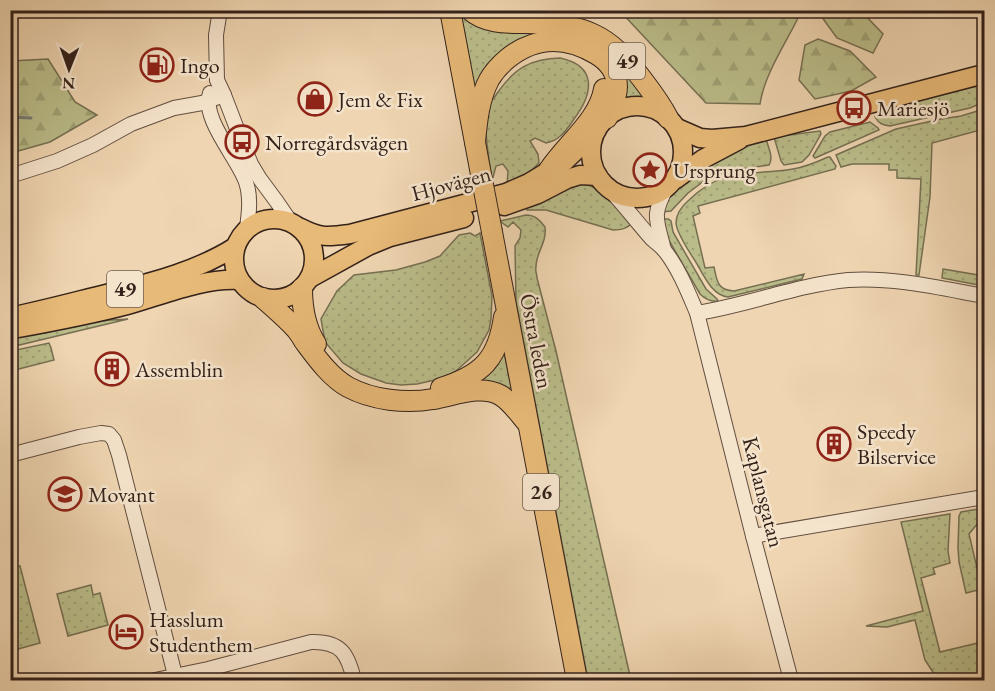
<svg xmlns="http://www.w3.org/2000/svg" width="995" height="691" font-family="'EB Garamond',serif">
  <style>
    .grass { fill: url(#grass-dots); stroke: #766f52; stroke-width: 1.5 }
    .forest { fill: url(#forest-firs); stroke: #766f52; stroke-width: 1.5 }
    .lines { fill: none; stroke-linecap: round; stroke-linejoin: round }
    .stream { stroke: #737a78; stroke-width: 3 }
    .minor-casing { stroke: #624e40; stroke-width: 16 }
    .major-casing { stroke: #33211a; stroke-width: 21 }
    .highway-casing { stroke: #33211a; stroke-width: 22 }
    .minor { stroke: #f5e4cc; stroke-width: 14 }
    .major { stroke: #e8ba78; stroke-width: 18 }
    .highway { stroke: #e8ba78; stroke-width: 20 }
    .highway-bridge-casing { stroke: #33211a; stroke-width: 22; stroke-linecap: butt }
    .highway-bridge { stroke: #e8ba78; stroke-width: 20 }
    .labels { text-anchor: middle; stroke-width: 5; stroke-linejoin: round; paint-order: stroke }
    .shield { fill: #f5e4cc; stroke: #6d5c4f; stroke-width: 1.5 }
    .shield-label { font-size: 21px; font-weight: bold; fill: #33211a }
    .poi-label { font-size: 22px; fill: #33211a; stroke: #f5e4cc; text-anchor: start }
    .street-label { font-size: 22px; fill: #33211a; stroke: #f5e4cc }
  </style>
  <defs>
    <pattern id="grass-dots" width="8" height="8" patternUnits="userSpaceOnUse" patternTransform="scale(1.5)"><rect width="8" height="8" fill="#babd8a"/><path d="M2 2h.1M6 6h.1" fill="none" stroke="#a0a276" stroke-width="1.8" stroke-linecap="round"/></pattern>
    <pattern id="forest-firs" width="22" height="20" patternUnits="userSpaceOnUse" patternTransform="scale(1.5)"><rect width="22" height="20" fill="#babd8a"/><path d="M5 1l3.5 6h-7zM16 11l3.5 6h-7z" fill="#a0a276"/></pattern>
  </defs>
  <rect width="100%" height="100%" fill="#efd5b1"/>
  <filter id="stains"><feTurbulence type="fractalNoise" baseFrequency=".00333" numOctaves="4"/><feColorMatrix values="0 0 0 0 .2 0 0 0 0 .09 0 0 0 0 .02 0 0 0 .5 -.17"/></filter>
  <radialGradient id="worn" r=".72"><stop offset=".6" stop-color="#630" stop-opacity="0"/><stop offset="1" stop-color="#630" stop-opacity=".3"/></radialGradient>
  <g class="grass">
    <path d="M459,11L474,21L484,25C529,30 581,21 616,56C630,69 642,87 653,103C642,100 632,101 621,104C625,89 624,77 616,64C591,21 529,23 497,57C486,68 480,82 476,97Z"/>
    <path d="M560,58C598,66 593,94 574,119C570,125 565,133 559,137C556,140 550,142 546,143L535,138L530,141L538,154L539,163L526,176L507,186L508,171L503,164L496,166L492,181C490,166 482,121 487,108C490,102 495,97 498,92C515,68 530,59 560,58Z"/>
    <path d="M984,84V102L970,108L890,126C883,125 879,124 875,117L922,100Z"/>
    <path d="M984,109V129L932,143L930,197L919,275H916L921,179L897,178V170H889V164H852L841,167L836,155L896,129L941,119L961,116Z"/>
    <path d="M870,122L878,128L879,130L815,158L813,156L825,136L830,132Z"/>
    <path d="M820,131L821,134L809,155L802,162L784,165L781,161L774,137Z"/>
    <path d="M766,139C768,147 774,158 769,165L734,170L719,174L704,181L688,193L671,211L662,212L666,199L676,188L728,152Z"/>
    <path d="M828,157H830L836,166L835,169L698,206L700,213L693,216L705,268L714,267C717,281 717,290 734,291L804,274L802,279L728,297C712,295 704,276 697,264C691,254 677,235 676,223C676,213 682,206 689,200C724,166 750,176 793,169C805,167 817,162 828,157Z"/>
    <path d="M583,184C607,189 617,206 633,222C627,229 621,230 613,230L546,210H527V206L573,185Z"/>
    <path d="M526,215C535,215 540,220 545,227C547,243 536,252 536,267C535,271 537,274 537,278L556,351L631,680H588L516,302L515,246L520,238L521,230L513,222L508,227L501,222L500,221Z"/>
    <path d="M662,219H668L671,221L673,232L706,289L717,299L718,301C710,302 705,299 700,294L667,237Z"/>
    <path d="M470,233L475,236L480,233L492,296L491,319L489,330L477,352L456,371L444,378L417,384L401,385L386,383L361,374L343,363L325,342L321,319L337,291L354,275L396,270L425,262L440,256L459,235Z"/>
    <path d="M943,269L984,276V286L942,278Z"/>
    <path d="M128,319L11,347V338L95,321Z"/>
    <path d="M49,343L51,348L54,360L11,371V351Z"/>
    <path d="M504,352L511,387L508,389L473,380Z"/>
    <path d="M984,508V517L982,518L969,534L982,589L966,593L959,562L958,548L959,516L961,512Z"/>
    <path d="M950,514L948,551L950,563L933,568L935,574L921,578L940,652L978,643L984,657V673L968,680H938L925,660L915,620L887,627L866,626L923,611L901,522Z"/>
    <path d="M20,566L40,643L11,651V568Z"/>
    <path d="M91,585L93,595L100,593L108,625L68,636L57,594Z"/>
  </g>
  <g class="forest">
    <path d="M620,11H799L797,20C784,46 764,76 760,104L706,103Z"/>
    <path d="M819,11H861L883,34L873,53L837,38L824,20Z"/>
    <path d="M818,39L850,51L876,77L851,91L815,99L799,80L805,45Z"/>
    <path d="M48,59L75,102L97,115L50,142L11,153V61Z"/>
  </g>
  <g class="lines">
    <path class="stream" d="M10,117L31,118"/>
    <defs>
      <g id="minor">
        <path d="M220,10L216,35L217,80L224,95L242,142L251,164L260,179L277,202L290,221"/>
        <path d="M210,93C201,119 238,158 246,182C251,197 249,213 247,228"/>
        <path d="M10,176L57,161L93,145L131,124L174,108L202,103L224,95"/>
        <path d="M609,189C624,205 637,222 651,238C656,243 661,246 665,251C679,269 688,292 697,313L753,536L791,680"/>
        <path d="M664,250C657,220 651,216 667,187"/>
        <path d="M697,313C748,305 797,285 848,280C894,277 940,288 984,296"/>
        <path d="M10,455L79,437L101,433L109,434L114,440L119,455L175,675"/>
        <path d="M753,536L984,497"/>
        <path d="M155,680L208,669L311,642C341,641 348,654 354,680"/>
      </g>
      <g id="major">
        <circle cx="637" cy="152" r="46"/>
        <path d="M677,128L700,138L712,139L746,136L984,74"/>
        <path d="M676,179L703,159L739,140"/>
        <path d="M504,206L538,194L567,179L580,175L598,176"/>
        <circle cx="274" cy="259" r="40"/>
        <path d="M301,228C320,238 328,237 350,234L506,193L529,183L565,161L596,131"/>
        <path d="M310,278L368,246L390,237L464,218"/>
        <path d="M10,317C44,310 77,301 110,293C153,282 197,271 235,247"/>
        <path d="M13,329C51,322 89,315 127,305C163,295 202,278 239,280"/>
      </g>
      <g id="highway">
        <path d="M450,10L483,185"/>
        <path d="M470,10C485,24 508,23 527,23C585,25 607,32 642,79C652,92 661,104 668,118"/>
        <path d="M475,142C477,121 479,99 489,80C494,71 500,65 507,59C535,36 566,36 596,54C608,61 617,72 617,87C617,98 611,108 607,118"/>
        <path d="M549,170C566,144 599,120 604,89"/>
        <path d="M492,232L577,680"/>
        <path d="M302,288C302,307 305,327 316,344"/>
        <path d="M263,298C274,308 286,318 296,329C299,333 302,337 304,341C316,357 330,377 348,387C372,400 406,404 433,399C453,396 480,384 500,395C511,401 520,415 528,424"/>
        <path d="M441,388C482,375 498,359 504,317"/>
      </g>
    </defs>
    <use href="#minor" class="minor-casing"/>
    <use href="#major" class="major-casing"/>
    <use href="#highway" class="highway-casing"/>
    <use href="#minor" class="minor"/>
    <use href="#major" class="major"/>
    <use href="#highway" class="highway"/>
    <defs>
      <path id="highway-bridge" d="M483,185L492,232"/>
    </defs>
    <use href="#highway-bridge" class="highway-bridge-casing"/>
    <use href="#highway-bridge" class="highway-bridge"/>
  </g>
  <defs>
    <symbol id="fuel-ring" viewBox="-11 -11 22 22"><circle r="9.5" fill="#f5e4cc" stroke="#8f2418" stroke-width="1.5"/><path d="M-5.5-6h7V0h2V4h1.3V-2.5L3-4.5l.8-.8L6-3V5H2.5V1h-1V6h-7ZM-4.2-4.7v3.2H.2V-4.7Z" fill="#8f2418"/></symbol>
    <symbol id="shop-ring" viewBox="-11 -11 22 22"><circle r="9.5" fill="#f5e4cc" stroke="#8f2418" stroke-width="1.5"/><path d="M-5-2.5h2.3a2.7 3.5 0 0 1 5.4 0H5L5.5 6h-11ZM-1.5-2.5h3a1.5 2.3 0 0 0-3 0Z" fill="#8f2418"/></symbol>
    <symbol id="bus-ring" viewBox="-11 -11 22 22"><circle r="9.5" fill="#f5e4cc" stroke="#8f2418" stroke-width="1.5"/><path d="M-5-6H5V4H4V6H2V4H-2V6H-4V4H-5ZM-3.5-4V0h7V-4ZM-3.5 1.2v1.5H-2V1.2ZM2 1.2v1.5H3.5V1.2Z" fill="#8f2418"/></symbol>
    <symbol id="sight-ring" viewBox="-11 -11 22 22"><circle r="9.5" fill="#f5e4cc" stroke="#8f2418" stroke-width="1.5"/><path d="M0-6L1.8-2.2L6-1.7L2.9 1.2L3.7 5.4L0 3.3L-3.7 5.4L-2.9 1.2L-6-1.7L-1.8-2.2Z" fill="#8f2418"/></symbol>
    <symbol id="building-ring" viewBox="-11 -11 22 22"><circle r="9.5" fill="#f5e4cc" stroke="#8f2418" stroke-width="1.5"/><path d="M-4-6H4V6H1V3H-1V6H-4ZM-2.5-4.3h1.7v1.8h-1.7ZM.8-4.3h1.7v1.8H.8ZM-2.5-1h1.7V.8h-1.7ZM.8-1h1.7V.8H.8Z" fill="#8f2418"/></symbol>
    <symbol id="school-ring" viewBox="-11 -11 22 22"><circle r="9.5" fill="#f5e4cc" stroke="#8f2418" stroke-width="1.5"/><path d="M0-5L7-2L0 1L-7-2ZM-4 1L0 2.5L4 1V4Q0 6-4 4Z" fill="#8f2418"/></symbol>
    <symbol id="hotel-ring" viewBox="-11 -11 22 22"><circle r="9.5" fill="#f5e4cc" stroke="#8f2418" stroke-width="1.5"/><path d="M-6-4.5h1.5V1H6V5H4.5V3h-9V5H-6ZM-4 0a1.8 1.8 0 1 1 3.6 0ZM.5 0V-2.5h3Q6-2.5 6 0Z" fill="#8f2418"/></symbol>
  </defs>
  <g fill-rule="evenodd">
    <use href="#fuel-ring" x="138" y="46" width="38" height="38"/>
    <use href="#shop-ring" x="296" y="80" width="38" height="38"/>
    <use href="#bus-ring" x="835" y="89" width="38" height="38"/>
    <use href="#bus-ring" x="223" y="123" width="38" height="38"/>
    <use href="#sight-ring" x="631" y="151" width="38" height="38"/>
    <use href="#building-ring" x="93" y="350" width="38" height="38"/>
    <use href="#building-ring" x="815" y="425" width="38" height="38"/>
    <use href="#school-ring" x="46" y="475" width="38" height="38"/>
    <use href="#hotel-ring" x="107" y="613" width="38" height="38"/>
  </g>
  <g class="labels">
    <g class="shield">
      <rect x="609" y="43" width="36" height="36" rx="4.5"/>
      <rect x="107" y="271" width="36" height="36" rx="4.5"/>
      <rect x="523" y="474" width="36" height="36" rx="4.5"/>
    </g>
    <g class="shield-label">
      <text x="627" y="68">49</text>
      <text x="125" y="296">49</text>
      <text x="541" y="499">26</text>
    </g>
    <g class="poi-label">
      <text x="180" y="73">Ingo</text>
      <text x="338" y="107">Jem &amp; Fix</text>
      <text x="877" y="116">Mariesjö</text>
      <text x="265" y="150">Norregårdsvägen</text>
      <text x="673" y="178">Ursprung</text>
      <text x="135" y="377">Assemblin</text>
      <text x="857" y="439">Speedy<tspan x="857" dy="25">Bilservice</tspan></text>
      <text x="88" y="502">Movant</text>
      <text x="149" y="627">Hasslum<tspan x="149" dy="25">Studenthem</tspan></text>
    </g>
    <g class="street-label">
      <text transform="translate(451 183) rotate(-15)" y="8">Hjovägen</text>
      <text transform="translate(537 341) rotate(79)" y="8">Östra leden</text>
      <text transform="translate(764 492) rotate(76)" y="8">Kaplansgatan</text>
    </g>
  </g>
  <rect width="995" height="691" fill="none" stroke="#efd5b1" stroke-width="36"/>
  <rect x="12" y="12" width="971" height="667" fill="none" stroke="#33211a" stroke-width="3"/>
  <rect x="18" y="18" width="959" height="655" fill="none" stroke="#33211a" stroke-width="1.5"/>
  <g transform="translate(69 69) rotate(181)" stroke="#f5e4cc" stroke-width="4.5" paint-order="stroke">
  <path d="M0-4.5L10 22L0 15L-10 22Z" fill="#33211a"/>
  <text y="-9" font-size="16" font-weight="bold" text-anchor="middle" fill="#33211a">N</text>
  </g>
  <rect width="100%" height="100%" filter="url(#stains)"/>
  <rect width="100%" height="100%" fill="url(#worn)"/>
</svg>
